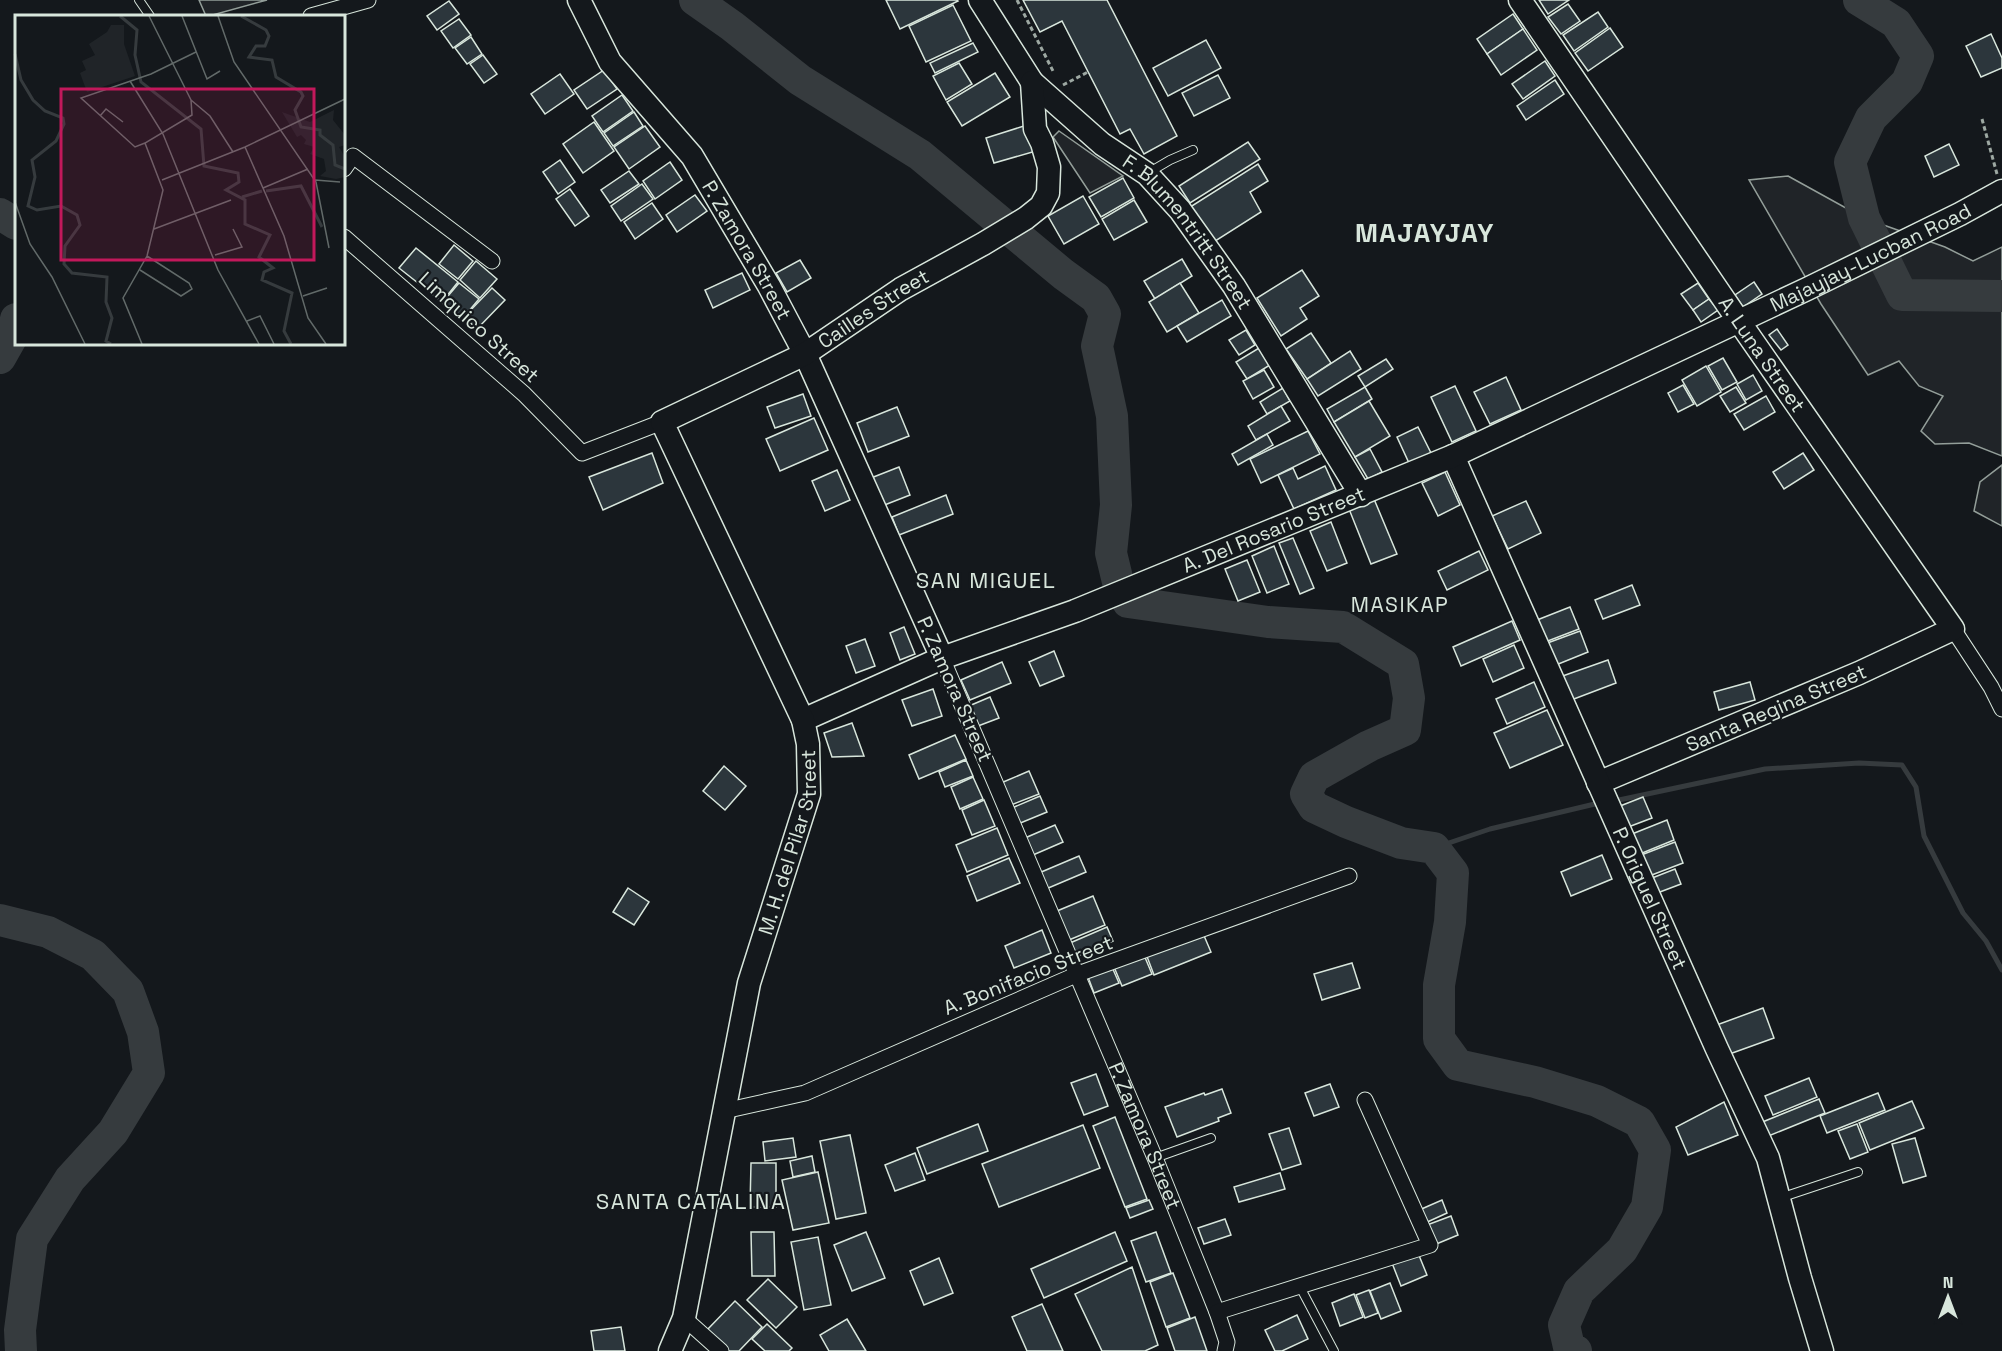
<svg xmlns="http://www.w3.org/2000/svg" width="2002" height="1351" font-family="'Space Grotesk',sans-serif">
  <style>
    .green { fill: #202428; stroke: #939e99; stroke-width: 1.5 }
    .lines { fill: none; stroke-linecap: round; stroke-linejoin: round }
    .stream { stroke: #363b3e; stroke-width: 5 }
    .river { stroke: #363b3e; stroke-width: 32 }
    .building { fill: #2c363c; stroke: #d8e6dc; stroke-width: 1.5 }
    .lane-casing { stroke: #d8e6dc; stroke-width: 10 }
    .street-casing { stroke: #d8e6dc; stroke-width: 17 }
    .secondary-casing { stroke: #d8e6dc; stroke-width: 25 }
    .path { stroke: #9da8a2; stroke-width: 3; stroke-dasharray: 4.5 3; stroke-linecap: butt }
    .lane { stroke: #14181c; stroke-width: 8 }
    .street { stroke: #14181c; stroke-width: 15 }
    .secondary { stroke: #14181c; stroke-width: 22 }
    .labels { text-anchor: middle; stroke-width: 4.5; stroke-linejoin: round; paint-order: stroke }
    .street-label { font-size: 20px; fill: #d8e6dc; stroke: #14181c }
    .neighbourhood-label { font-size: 21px; letter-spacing: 1.5px; fill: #d8e6dc; stroke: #14181c }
    .quarter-label { font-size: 22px; letter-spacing: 1.5px; fill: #d8e6dc; stroke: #14181c }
    .district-label { font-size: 26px; font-weight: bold; letter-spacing: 1.5px; fill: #d8e6dc; stroke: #14181c }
    .inset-river { fill: none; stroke: #363b3e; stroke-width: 3 }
    .inset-road { fill: none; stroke: #626a69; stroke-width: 1.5 }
    .view { fill: #c2185b; fill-opacity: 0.15; stroke: #c2185b; stroke-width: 3 }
    .inset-edge { fill: none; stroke: #d8e6dc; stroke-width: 3 }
  </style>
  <rect width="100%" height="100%" fill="#14181c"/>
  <g class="green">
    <path d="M199,0H267L209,16H206Z"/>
    <path d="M1059,131L1123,176L1090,193L1053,137Z"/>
    <path d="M1788,176L1864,218L1945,247L1973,261L2002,247V456L1969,443L1935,444L1921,431L1943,396L1919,386L1899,361L1868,375L1821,304L1749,180Z"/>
    <path d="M2002,465V526L1974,511L1980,482Z"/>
  </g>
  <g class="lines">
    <g class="stream">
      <path d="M1619,800L1765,769L1859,763L1902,765L1916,787L1924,836L1963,913L1986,941L2002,970"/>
      <path d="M1434,848L1490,829L1599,803"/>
    </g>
    <g class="river">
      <path d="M695,0L732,26L800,80L920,155L1063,274L1096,298L1105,314L1097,346L1112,416L1116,505L1111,553L1118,582L1128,602L1268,622L1343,627L1403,664L1409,698L1405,730L1369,746L1314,777L1306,794L1314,807L1346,822L1401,843L1434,848L1453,873L1450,922L1439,985V1039L1458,1065L1535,1082L1597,1101L1639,1122L1655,1150L1647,1207L1622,1250L1579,1291L1564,1325L1569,1347L1576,1351"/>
      <path d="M1859,0L1896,23L1918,56L1907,82L1871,118L1850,162L1864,218L1902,295L2002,296"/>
      <path d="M0,214L16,224"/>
      <path d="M0,358L13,335L16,319"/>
      <path d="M0,920L48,932L93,955L128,991L143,1032L149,1073L113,1132L70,1179L32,1239L20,1330L21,1351"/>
    </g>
  </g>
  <g class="building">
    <path d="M886,0H957L958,1L900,29Z"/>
    <path d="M1023,0H1107L1177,136L1144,154L1130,129L1120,134L1062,21L1040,32Z"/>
    <path d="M1539,0H1569L1548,14Z"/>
    <path d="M449,1L459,14L437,30L427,16Z"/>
    <path d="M1568,4L1580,21L1561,34L1548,17Z"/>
    <path d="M953,5L971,41L926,62L909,26Z"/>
    <path d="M1598,12L1608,27L1574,51L1563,35Z"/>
    <path d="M1513,14L1523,29L1487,54L1477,39Z"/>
    <path d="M459,19L471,35L453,48L441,31Z"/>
    <path d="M1610,28L1623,47L1588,71L1575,53Z"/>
    <path d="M1523,29L1537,50L1501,75L1487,54Z"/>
    <path d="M1991,34L2002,58V68L1981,77L1966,46Z"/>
    <path d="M471,37L482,54L467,64L455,48Z"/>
    <path d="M1206,40L1221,68L1168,96L1153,68Z"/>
    <path d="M973,43L978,52L935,73L930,63Z"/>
    <path d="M483,55L497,74L484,83L470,64Z"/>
    <path d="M1545,61L1555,76L1523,99L1512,84Z"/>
    <path d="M959,63L972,84L946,100L933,76Z"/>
    <path d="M604,70L617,89L587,109L574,90Z"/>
    <path d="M995,73L1010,97L962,126L947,102Z"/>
    <path d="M560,74L574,94L545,114L531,94Z"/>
    <path d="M1218,75L1230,98L1194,116L1182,93Z"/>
    <path d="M1555,80L1564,94L1526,120L1517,106Z"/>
    <path d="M622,95L633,111L603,132L592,116Z"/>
    <path d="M634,112L643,126L613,146L604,133Z"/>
    <path d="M594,122L614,151L583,173L563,144Z"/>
    <path d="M1027,125L1036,151L994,163L986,138Z"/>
    <path d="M645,126L660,147L629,169L614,147Z"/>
    <path d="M1248,142L1260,159L1190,203L1179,186Z"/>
    <path d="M1949,144L1959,165L1934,177L1925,156Z"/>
    <path d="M560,160L575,182L558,194L543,172Z"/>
    <path d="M670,162L682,180L655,199L643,181Z"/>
    <path d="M1258,164L1268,181L1250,192L1261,212L1209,245L1187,209Z"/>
    <path d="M629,171L639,184L610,203L601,190Z"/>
    <path d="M1123,178L1134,198L1101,217L1089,197Z"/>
    <path d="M642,184L653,199L621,221L611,206Z"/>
    <path d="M570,189L589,216L575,226L556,199Z"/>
    <path d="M695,195L707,211L677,232L666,215Z"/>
    <path d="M1083,196L1099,224L1064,244L1048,216Z"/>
    <path d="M1134,200L1147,222L1114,240L1102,219Z"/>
    <path d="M652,203L663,219L635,239L624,222Z"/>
    <path d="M454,245L473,261L458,279L439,264Z"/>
    <path d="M416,248L458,282L442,302L399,268Z"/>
    <path d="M1182,259L1192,276L1155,299L1144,281Z"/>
    <path d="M800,260L811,278L787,292L776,273Z"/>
    <path d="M476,261L497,279L480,298L460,280Z"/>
    <path d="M1302,270L1319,296L1300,308L1307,319L1281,336L1257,298Z"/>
    <path d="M742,273L750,290L713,308L705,290Z"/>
    <path d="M1754,282L1762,294L1743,307L1735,295Z"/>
    <path d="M459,283L479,299L462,319L442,303Z"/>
    <path d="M1180,283L1199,313L1167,332L1149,302Z"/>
    <path d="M1698,283L1709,299L1693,310L1681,294Z"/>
    <path d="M492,288L505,300L477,329L464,317Z"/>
    <path d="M1709,299L1718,310L1701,322L1693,310Z"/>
    <path d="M1222,300L1231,316L1187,342L1177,326Z"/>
    <path d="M1777,329L1788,345L1781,350L1769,335Z"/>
    <path d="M1246,330L1255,345L1239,355L1229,340Z"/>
    <path d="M1311,333L1331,363L1307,379L1286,349Z"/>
    <path d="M1259,348L1270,365L1247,379L1236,362Z"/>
    <path d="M1350,351L1361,369L1318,396L1307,379Z"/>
    <path d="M1723,358L1737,382L1722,390L1708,366Z"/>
    <path d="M1386,359L1393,369L1365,387L1358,376Z"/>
    <path d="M1706,366L1721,392L1697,406L1682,380Z"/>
    <path d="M1264,370L1274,387L1253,399L1243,381Z"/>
    <path d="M1753,375L1762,391L1746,400L1737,384Z"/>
    <path d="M1506,377L1521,410L1490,424L1474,392Z"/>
    <path d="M1683,385L1694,404L1678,412L1668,393Z"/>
    <path d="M1455,386L1476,431L1452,442L1431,397Z"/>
    <path d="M1365,387L1372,399L1334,422L1327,409Z"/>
    <path d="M1736,387L1746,403L1730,412L1720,396Z"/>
    <path d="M1283,388L1290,401L1267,414L1260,402Z"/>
    <path d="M803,394L811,416L775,428L767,407Z"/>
    <path d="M1766,396L1775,412L1744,430L1734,414Z"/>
    <path d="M1369,401L1390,436L1355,457L1334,422Z"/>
    <path d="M1281,406L1290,421L1256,440L1248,426Z"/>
    <path d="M897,407L909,436L868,452L857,423Z"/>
    <path d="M814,418L828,450L780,471L766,439Z"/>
    <path d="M1418,427L1431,453L1409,463L1397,437Z"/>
    <path d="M1308,431L1320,454L1261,483L1250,459Z"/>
    <path d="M1267,434L1273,445L1238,465L1232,454Z"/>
    <path d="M1370,449L1382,472L1368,479L1355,457Z"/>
    <path d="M652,453L663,483L603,510L589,477Z"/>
    <path d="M1803,453L1814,470L1784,489L1773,472Z"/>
    <path d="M1325,466L1336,490L1294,509L1278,475L1293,468L1298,479Z"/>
    <path d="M899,467L910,495L882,506L871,478Z"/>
    <path d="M837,470L850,500L825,511L812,481Z"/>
    <path d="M1445,472L1460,505L1438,516L1422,483Z"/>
    <path d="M946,495L953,514L899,535L892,517Z"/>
    <path d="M1374,499L1397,554L1371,564L1349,509Z"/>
    <path d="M1526,501L1541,533L1508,549L1492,516Z"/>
    <path d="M1331,522L1347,563L1327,571L1310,531Z"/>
    <path d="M1293,538L1314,588L1300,594L1279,543Z"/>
    <path d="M1274,546L1289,584L1267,593L1252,556Z"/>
    <path d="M1479,551L1488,570L1447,590L1438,571Z"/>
    <path d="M1247,560L1260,592L1238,601L1225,569Z"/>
    <path d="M1632,585L1640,605L1603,619L1595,600Z"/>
    <path d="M1570,607L1579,629L1540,644L1532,622Z"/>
    <path d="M1512,621L1520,640L1461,666L1453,647Z"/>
    <path d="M904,627L915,654L900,660L890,633Z"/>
    <path d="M1580,631L1588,652L1551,667L1542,645Z"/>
    <path d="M865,639L875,666L856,673L846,646Z"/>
    <path d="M1514,645L1524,668L1493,682L1483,659Z"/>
    <path d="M1054,651L1064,676L1040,686L1029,662Z"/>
    <path d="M1608,660L1616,683L1566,702L1557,678Z"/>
    <path d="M1002,662L1011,683L970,700L961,680Z"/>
    <path d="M1534,682L1545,707L1507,724L1496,699Z"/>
    <path d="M1750,682L1755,700L1719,710L1714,692Z"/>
    <path d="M933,689L942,716L912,726L902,700Z"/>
    <path d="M990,697L999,718L978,726L969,706Z"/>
    <path d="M1547,710L1563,745L1510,768L1494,733Z"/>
    <path d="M852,723L864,756L832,757L824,733Z"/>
    <path d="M955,735L966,759L919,779L909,755Z"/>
    <path d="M966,760L973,776L945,787L939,772Z"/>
    <path d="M724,766L746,786L725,810L703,791Z"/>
    <path d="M1029,771L1039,794L1011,805L1001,783Z"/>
    <path d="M973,777L983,799L960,809L951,787Z"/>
    <path d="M1040,796L1047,812L1018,824L1012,808Z"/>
    <path d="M1643,797L1652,818L1623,829L1615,808Z"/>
    <path d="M984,800L995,826L972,835L962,810Z"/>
    <path d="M1667,820L1674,840L1635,856L1627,836Z"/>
    <path d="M1055,825L1063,842L1033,855L1025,838Z"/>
    <path d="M997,828L1008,855L967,872L956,845Z"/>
    <path d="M1675,842L1683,863L1644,878L1636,857Z"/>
    <path d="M1602,855L1612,879L1571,896L1561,872Z"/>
    <path d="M1079,856L1086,872L1046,889L1039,873Z"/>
    <path d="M1009,858L1020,883L977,901L967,876Z"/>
    <path d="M1675,869L1681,884L1652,895L1647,880Z"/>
    <path d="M628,888L649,902L634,925L613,912Z"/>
    <path d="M1093,896L1105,925L1069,940L1057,911Z"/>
    <path d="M1107,927L1113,941L1076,957L1070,943Z"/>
    <path d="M1042,930L1051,953L1014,968L1005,946Z"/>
    <path d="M1202,931L1211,952L1154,975L1146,954Z"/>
    <path d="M1144,955L1152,974L1122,986L1114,967Z"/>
    <path d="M1352,963L1360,988L1322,1000L1314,974Z"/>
    <path d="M1112,967L1119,983L1094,993L1088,977Z"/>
    <path d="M1763,1008L1774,1038L1724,1056L1714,1026Z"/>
    <path d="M1096,1074L1108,1106L1084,1115L1071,1083Z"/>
    <path d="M1809,1078L1817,1097L1773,1115L1765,1096Z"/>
    <path d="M1330,1084L1339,1107L1314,1116L1305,1093Z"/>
    <path d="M1222,1089L1231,1113L1218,1118L1219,1121L1177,1137L1165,1107L1204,1093L1205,1095Z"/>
    <path d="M1878,1093L1885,1110L1827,1133L1820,1116Z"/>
    <path d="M1819,1099L1825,1113L1766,1137L1760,1123Z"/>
    <path d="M1912,1101L1924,1128L1870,1150L1859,1123Z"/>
    <path d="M1724,1102L1738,1135L1688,1155L1676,1127Z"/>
    <path d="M1115,1117L1147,1199L1125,1207L1093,1126Z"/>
    <path d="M978,1124L988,1151L927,1174L917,1148Z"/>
    <path d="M1857,1124L1868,1152L1850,1159L1838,1131Z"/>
    <path d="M1083,1125L1100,1168L999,1207L982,1164Z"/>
    <path d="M1289,1128L1301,1164L1282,1170L1269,1134Z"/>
    <path d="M850,1135L866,1213L836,1219L820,1141Z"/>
    <path d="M793,1138L796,1157L765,1161L763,1142Z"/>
    <path d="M1915,1138L1926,1176L1903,1183L1892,1144Z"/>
    <path d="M915,1153L925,1180L895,1191L885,1165Z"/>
    <path d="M812,1156L815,1172L793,1177L790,1161Z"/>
    <path d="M751,1163H776V1207H750Z"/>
    <path d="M818,1172L829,1223L793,1230L782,1180Z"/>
    <path d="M1280,1173L1285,1189L1239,1202L1234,1187Z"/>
    <path d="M1149,1200L1153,1209L1130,1218L1126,1208Z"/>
    <path d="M1442,1200L1447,1213L1423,1224L1417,1211Z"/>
    <path d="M1451,1216L1458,1235L1434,1245L1427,1225Z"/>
    <path d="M1225,1219L1231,1235L1204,1244L1198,1228Z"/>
    <path d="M751,1232H774L775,1276H752Z"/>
    <path d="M866,1232L885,1278L852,1291L834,1245Z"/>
    <path d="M1115,1232L1127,1261L1044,1298L1031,1269Z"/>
    <path d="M1156,1232L1171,1273L1146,1282L1131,1241Z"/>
    <path d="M818,1237L831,1305L804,1310L791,1242Z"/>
    <path d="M1418,1253L1427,1275L1401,1286L1392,1263Z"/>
    <path d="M939,1258L953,1293L924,1305L910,1271Z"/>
    <path d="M1132,1267L1158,1345L1145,1351H1102L1075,1294Z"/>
    <path d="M1173,1273L1190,1318L1166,1327L1150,1282Z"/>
    <path d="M768,1279L797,1307L776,1328L747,1300Z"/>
    <path d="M1390,1283L1401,1311L1381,1319L1370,1291Z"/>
    <path d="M1369,1290L1378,1313L1365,1318L1356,1295Z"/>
    <path d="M1354,1294L1363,1317L1340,1326L1332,1303Z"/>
    <path d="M735,1301L762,1327L739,1351H727L706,1331Z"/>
    <path d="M1042,1304L1063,1351H1027L1012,1317Z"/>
    <path d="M1297,1315L1308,1339L1282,1351H1275L1265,1330Z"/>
    <path d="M1195,1317L1207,1351H1175L1167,1328Z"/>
    <path d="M847,1319L866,1351H829L820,1335Z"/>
    <path d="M767,1324L792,1348L789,1351H765L752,1339Z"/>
    <path d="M621,1327L625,1351H594L591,1331Z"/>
  </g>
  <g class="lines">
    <defs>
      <g id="lane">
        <path d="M139,0L150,16"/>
        <path d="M1148,173L1170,160L1193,150"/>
        <path d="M1155,1158L1211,1138"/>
        <path d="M1780,1198L1858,1172"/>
        <path d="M1299,1285L1334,1351"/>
      </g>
      <g id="street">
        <path d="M311,16L368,0"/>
        <path d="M344,169L353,156L492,261"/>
        <path d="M344,237L524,394L582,453L662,422"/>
        <path d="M1953,629L1991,687L2002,709"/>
        <path id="s1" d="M942,658L1155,1158L1217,1312L1227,1342L1225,1351"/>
        <path d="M724,1111L805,1093L1078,974L1349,876"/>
        <path d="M1217,1312L1430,1245L1365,1100"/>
        <path d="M684,1318L721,1351"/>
      </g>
      <g id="secondary">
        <path id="s2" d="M579,0L610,62L692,156L769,286L805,354L942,658"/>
        <path id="s3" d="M980,0L1032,82L1102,144L1147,174L1180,210L1234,286L1361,495"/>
        <path id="s4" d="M1520,0L1738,320L1953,629L1859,673L1598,783"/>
        <path id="s5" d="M1453,456L1717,1049L1768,1158L1800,1278L1822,1351"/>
        <path id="s6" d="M803,720L942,658L1075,611L1453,456L1807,289L1960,214L2002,191"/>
        <path id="s7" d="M670,1351L684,1318L749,983L809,794L808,744L803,720L662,422L805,354L901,289L983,244L1026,218L1041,206L1048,193L1049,167L1042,143L1035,129L1032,82"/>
      </g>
    </defs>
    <use href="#lane" class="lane-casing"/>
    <use href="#street" class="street-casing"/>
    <use href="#secondary" class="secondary-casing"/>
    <g class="path">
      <path d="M1017,0L1054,73"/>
      <path d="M1063,85L1088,72"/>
      <path d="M1982,119L1997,174"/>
    </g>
    <use href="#lane" class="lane"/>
    <use href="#street" class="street"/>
    <use href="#secondary" class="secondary"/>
  </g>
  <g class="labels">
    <g class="street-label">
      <text dy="7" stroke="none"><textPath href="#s3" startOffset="315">F. Blumentritt Street</textPath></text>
      <text dy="7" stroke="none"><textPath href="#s2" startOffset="303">P. Zamora Street</textPath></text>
      <text dy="7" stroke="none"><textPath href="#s6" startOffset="1164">Majayjay-Lucban Road</textPath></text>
      <text dy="7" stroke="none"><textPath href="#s7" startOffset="1220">Cailles Street</textPath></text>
      <text transform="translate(479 327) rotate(42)" y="7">Limquico Street</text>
      <text dy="7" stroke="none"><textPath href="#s4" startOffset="429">A. Luna Street</textPath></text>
      <text dy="7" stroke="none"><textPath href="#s6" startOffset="508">A. Del Rosario Street</textPath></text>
      <text transform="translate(955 689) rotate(66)" y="7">P. Zamora Street</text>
      <text transform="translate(1776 708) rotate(-23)" y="7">Santa Regina Street</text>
      <text dy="7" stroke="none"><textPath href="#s7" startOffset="524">M. H. del Pilar Street</textPath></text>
      <text dy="7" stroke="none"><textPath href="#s5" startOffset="484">P. Origuel Street</textPath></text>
      <text transform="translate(1028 975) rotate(-22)" y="7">A. Bonifacio Street</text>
      <text dy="7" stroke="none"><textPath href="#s1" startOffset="519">P. Zamora Street</textPath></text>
    </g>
    <g class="neighbourhood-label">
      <text x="1400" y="612">MASIKAP</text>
    </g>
    <g class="quarter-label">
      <text x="986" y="588">SAN MIGUEL</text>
      <text x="691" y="1209">SANTA CATALINA</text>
    </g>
    <g class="district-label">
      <text x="1425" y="242">MAJAYJAY</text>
    </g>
  </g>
  <g transform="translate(15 15)">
    <rect width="330" height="330" fill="#14181c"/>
    <path d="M96,10H109V29L120,61L72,77L65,58L71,55L67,46L80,40L74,29L92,17ZM319,95L318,105L330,120V130L324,132L330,142V162L321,164L305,161L311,156L309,144L295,139L299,132L289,129L291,125L286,120L282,122L267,97L295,107Z" fill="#202428"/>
    <path class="inset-river" d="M105,1L122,15L120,40L126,67L186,114L189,151L223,158L224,167L211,175L230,185V209L255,220L244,242L258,253L249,257L247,265L277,278L269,316L276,329M226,1L251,15L254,21L250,31H241L234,42L257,45L261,62L286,77L288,81L280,95L286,112L305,115V120L318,130L320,150L330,154M0,39L6,65L18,85L30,96L48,103L49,109L41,126L17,145L20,162L13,191L22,195L46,191L62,200L65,210L50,231L49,249L57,258L92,262L91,287L97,303L91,326L96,329M251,176L286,171L307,212M227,182L247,176"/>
    <path class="inset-road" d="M134,1L176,85M167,1L192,64L205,56M203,1L219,47L301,167L314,233M115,66L148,119L203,255L244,329M176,85L195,101L218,137M85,101L91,94L108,107M130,128L120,132L66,83L136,59L181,37M230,132L269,221L293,303L311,329M147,165L230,132L330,84M300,165L325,167M248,173L293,154M0,187L15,229L37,262L70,329M139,214L216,185M200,240L227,232L218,214M125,255L166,281L177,274L174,268L132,241M288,281L312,273M232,306L245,301L259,329M127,329L108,283L132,241L148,175L130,128L177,100L176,85"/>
    <path class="view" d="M46,74H299V245H46Z"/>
    <rect width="330" height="330" class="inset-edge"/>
  </g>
  <g transform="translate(1948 1297)" stroke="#14181c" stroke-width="4.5" paint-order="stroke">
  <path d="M0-4.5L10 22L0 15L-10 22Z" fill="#d8e6dc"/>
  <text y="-9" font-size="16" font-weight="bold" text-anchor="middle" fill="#d8e6dc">N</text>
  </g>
</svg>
